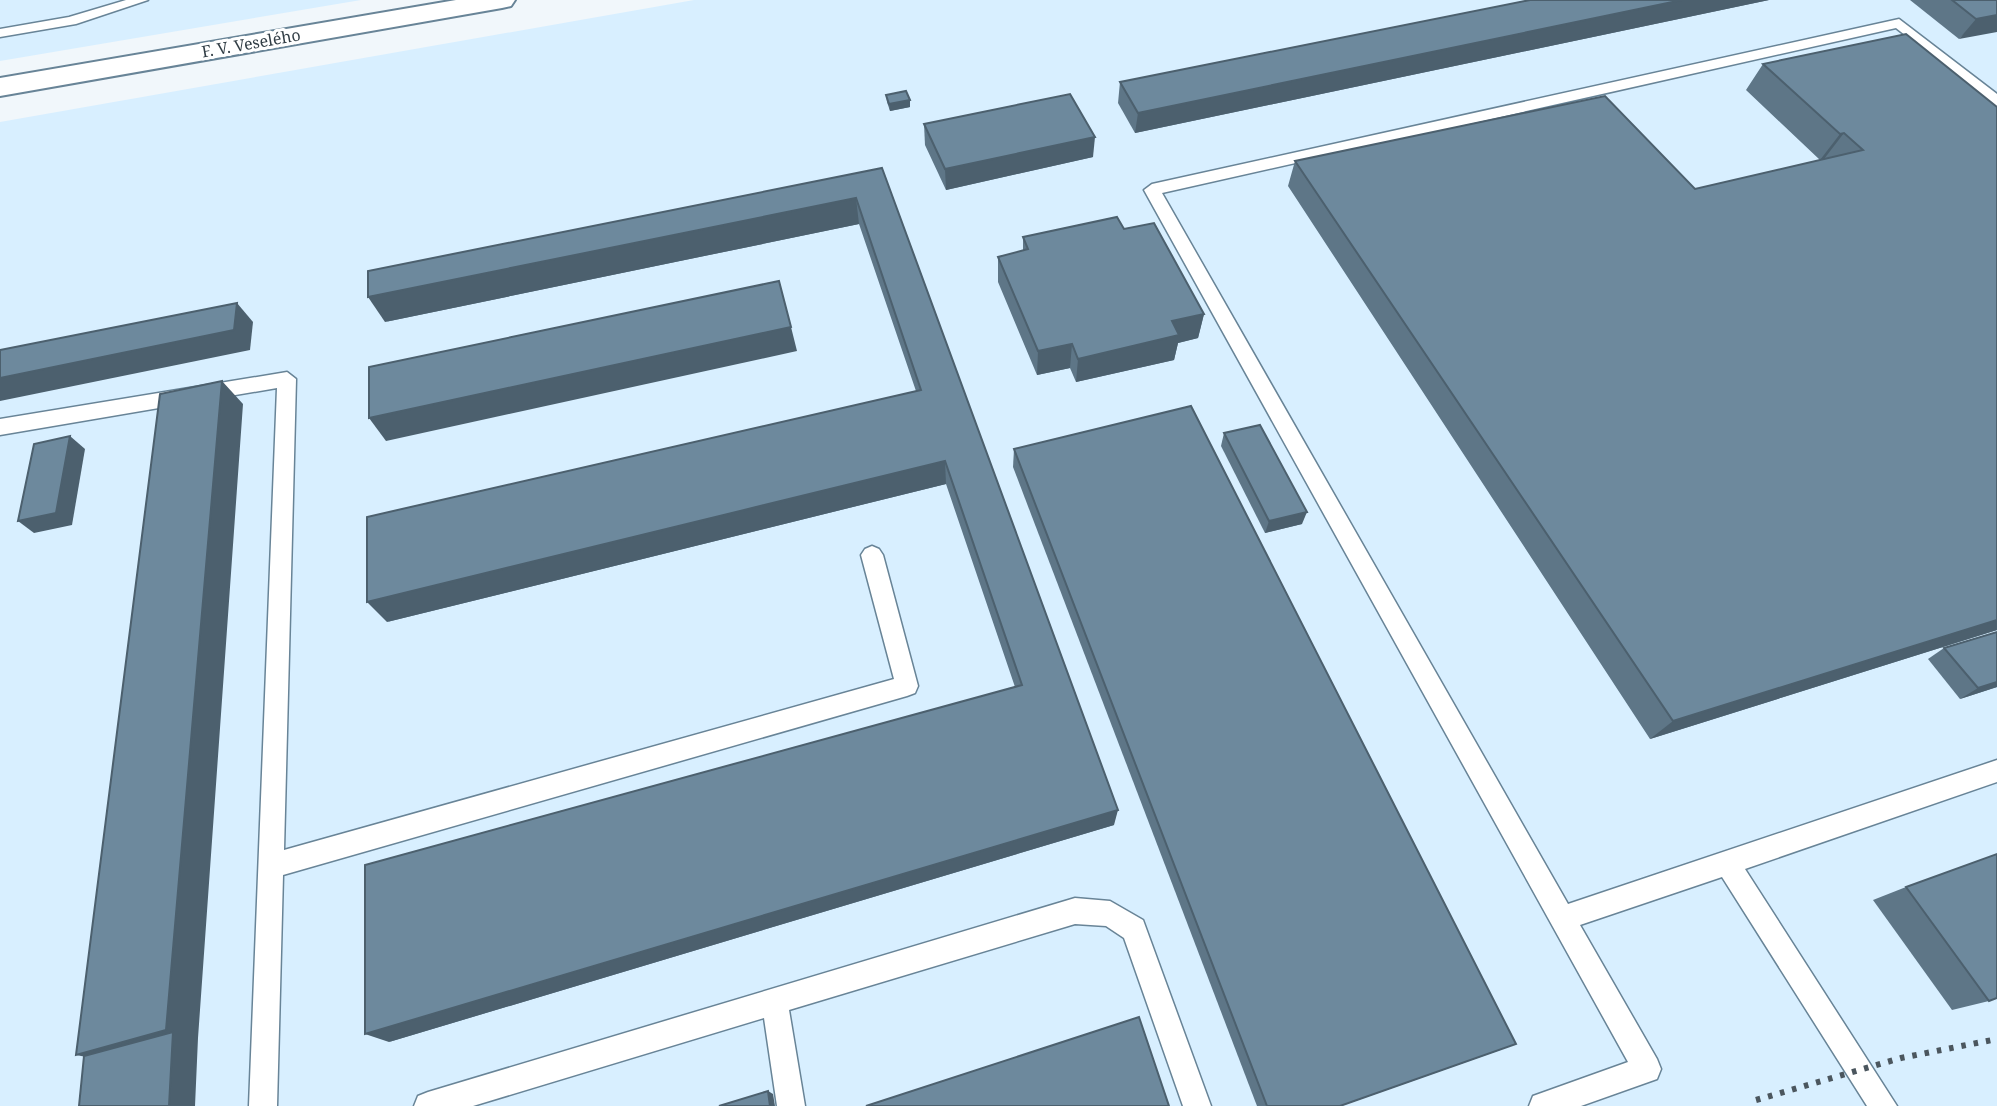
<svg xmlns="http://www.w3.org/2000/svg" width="1997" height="1106" font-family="'Noto Serif',serif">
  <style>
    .built { fill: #d8efff }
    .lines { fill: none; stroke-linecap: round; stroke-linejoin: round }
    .service-casing { stroke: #688497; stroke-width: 3 }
    .minor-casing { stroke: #688497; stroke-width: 4 }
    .service { fill: #fff; fill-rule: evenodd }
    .minor { fill: #fff; fill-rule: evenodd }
    .rail { stroke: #4b565e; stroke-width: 6; stroke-dasharray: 4.5 8; stroke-linecap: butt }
    .wall { fill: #5e7687 }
    .shaded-wall { fill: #4c606e }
    .building { fill: #6d899d; stroke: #4c606e; stroke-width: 2 }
    .labels { text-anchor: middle; stroke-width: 6; stroke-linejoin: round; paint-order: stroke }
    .far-street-label { font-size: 16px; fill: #313d45; stroke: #fff }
  </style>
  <rect width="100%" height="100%" fill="#f1f7fb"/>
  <g class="built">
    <path d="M0,0H361L0,61Z"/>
    <path d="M694,0H1997V1106H0V122Z"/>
  </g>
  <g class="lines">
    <defs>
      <g id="service">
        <path d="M126,0H148L76,24L0,37V29L69,17Z"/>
        <path d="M1899,19L1997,94V107L1896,28L1162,193L1568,904L1997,760V782L1745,869L1897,1106H1867L1722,877L1580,925L1657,1059L1661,1069L1657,1079L1581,1106H1529L1533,1096L1628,1062L1144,190L1152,184Z"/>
        <path d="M287,372L296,379L284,850L894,679L861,555L865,549L872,546L879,549L883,555L918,686L915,693L907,696L283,875L277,1106H249L277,388L0,435V419Z"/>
        <path d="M1075,898L1110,901L1143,920L1211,1106H1183L1124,938L1106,926L1075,924L789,1010L805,1106H777L764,1018L473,1106H414L418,1096L428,1092Z"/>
      </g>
      <path id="minor" d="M456,0H515L511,6L502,8L0,96V78Z"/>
    </defs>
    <use href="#service" class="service-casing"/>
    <use href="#minor" class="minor-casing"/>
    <use href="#service" class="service"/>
    <use href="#minor" class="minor"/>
    <path class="rail" d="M1756,1100L1901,1058L1997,1039"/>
  </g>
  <g class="wall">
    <path d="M1530,0H1769L1135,133L1118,103L1120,82Z"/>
    <path d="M1910,0H1997L1959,39Z"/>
    <path d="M1906,34L1997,630L1650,739L1288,186L1295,161L1695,189L1824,159L1820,160L1746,90L1763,64Z"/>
    <path d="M886,95L910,100V107L890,111L887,102Z"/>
    <path d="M924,124L1093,157L946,190L925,145Z"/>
    <path d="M882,168L1114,825L389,1042L1015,687L946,484L387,622L916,391L859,224L385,322Z"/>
    <path d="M1124,229L1204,314L1198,338L1178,343L1174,360L1076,382L1070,368L1037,375L998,282V257L1023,251V237Z"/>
    <path d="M1224,433L1302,524L1265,533L1221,446Z"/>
    <path d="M1014,449L1500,1050L1341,1106H1257L1013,467Z"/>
    <path d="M1997,632V687L1960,699L1928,659L1944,648Z"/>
    <path d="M1906,887L1989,1001L1952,1010L1873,900Z"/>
  </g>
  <g class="shaded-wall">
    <path d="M1682,0H1769L1135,133L1138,113Z"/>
    <path d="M1997,15V32L1959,39L1976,19Z"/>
    <path d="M910,100V107L890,111L889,104Z"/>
    <path d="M1844,133L1824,159L1820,160L1840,134Z"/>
    <path d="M1095,137L1093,157L946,190L945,169Z"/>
    <path d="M856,198L859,224L385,322L368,297Z"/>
    <path d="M237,303L253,322L250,350L0,401V378Z"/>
    <path d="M1204,314L1198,338L1178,343L1174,360L1076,382L1078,359L1172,321Z"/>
    <path d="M791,327L797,351L386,441L369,418Z"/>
    <path d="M1072,344L1070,368L1037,375L1038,351Z"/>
    <path d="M222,381L243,404L198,1038L195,1106H169L112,1062L76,1055Z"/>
    <path d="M70,436L85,449L72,525L34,533L18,521Z"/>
    <path d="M945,461L946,484L387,622L367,602Z"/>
    <path d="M1307,512L1302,524L1265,533L1269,521Z"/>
    <path d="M1997,620V630L1650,739L1673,721Z"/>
    <path d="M1997,682V687L1960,699L1978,688Z"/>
    <path d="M1118,810L1114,825L389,1042L365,1034Z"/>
    <path d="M768,1091L773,1094L775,1106H770Z"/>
  </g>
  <g class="building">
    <path d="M1530,0H1682L1138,113L1120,82Z"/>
    <path d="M1952,0H1997V15L1976,19Z"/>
    <path d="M1906,34L1997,107V620L1673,721L1295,161L1605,96L1695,189L1863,150L1844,133L1840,134L1763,64Z"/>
    <path d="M906,91L910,100L889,104L886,95Z"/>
    <path d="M1070,94L1095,137L945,169L924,124Z"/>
    <path d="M882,168L1118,810L365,1034V865L1022,685L945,461L367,602V517L921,390L856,198L368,297V271Z"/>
    <path d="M1117,217L1124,229L1154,223L1204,314L1172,321L1179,335L1078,359L1072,344L1038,351L998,257L1028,249L1023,237Z"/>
    <path d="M779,281L791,327L369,418V367Z"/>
    <path d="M237,303L234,330L0,378V350Z"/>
    <path d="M222,381L166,1030L76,1055L160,394Z"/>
    <path d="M1191,406L1516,1044L1340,1106H1267L1014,449Z"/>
    <path d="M1260,425L1307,512L1269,521L1224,433Z"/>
    <path d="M70,436L56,513L18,521L34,444Z"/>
    <path d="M1997,632V682L1978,688L1944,648Z"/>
    <path d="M1997,854V998L1989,1001L1906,887Z"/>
    <path d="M1139,1017L1169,1106H866Z"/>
    <path d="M173,1032L169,1106H79L84,1056Z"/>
    <path d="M768,1091L770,1106H719Z"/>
  </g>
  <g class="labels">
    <g class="far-street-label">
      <text transform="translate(251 43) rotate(-10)" y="6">F. V. Veselého</text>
    </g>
  </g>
</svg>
